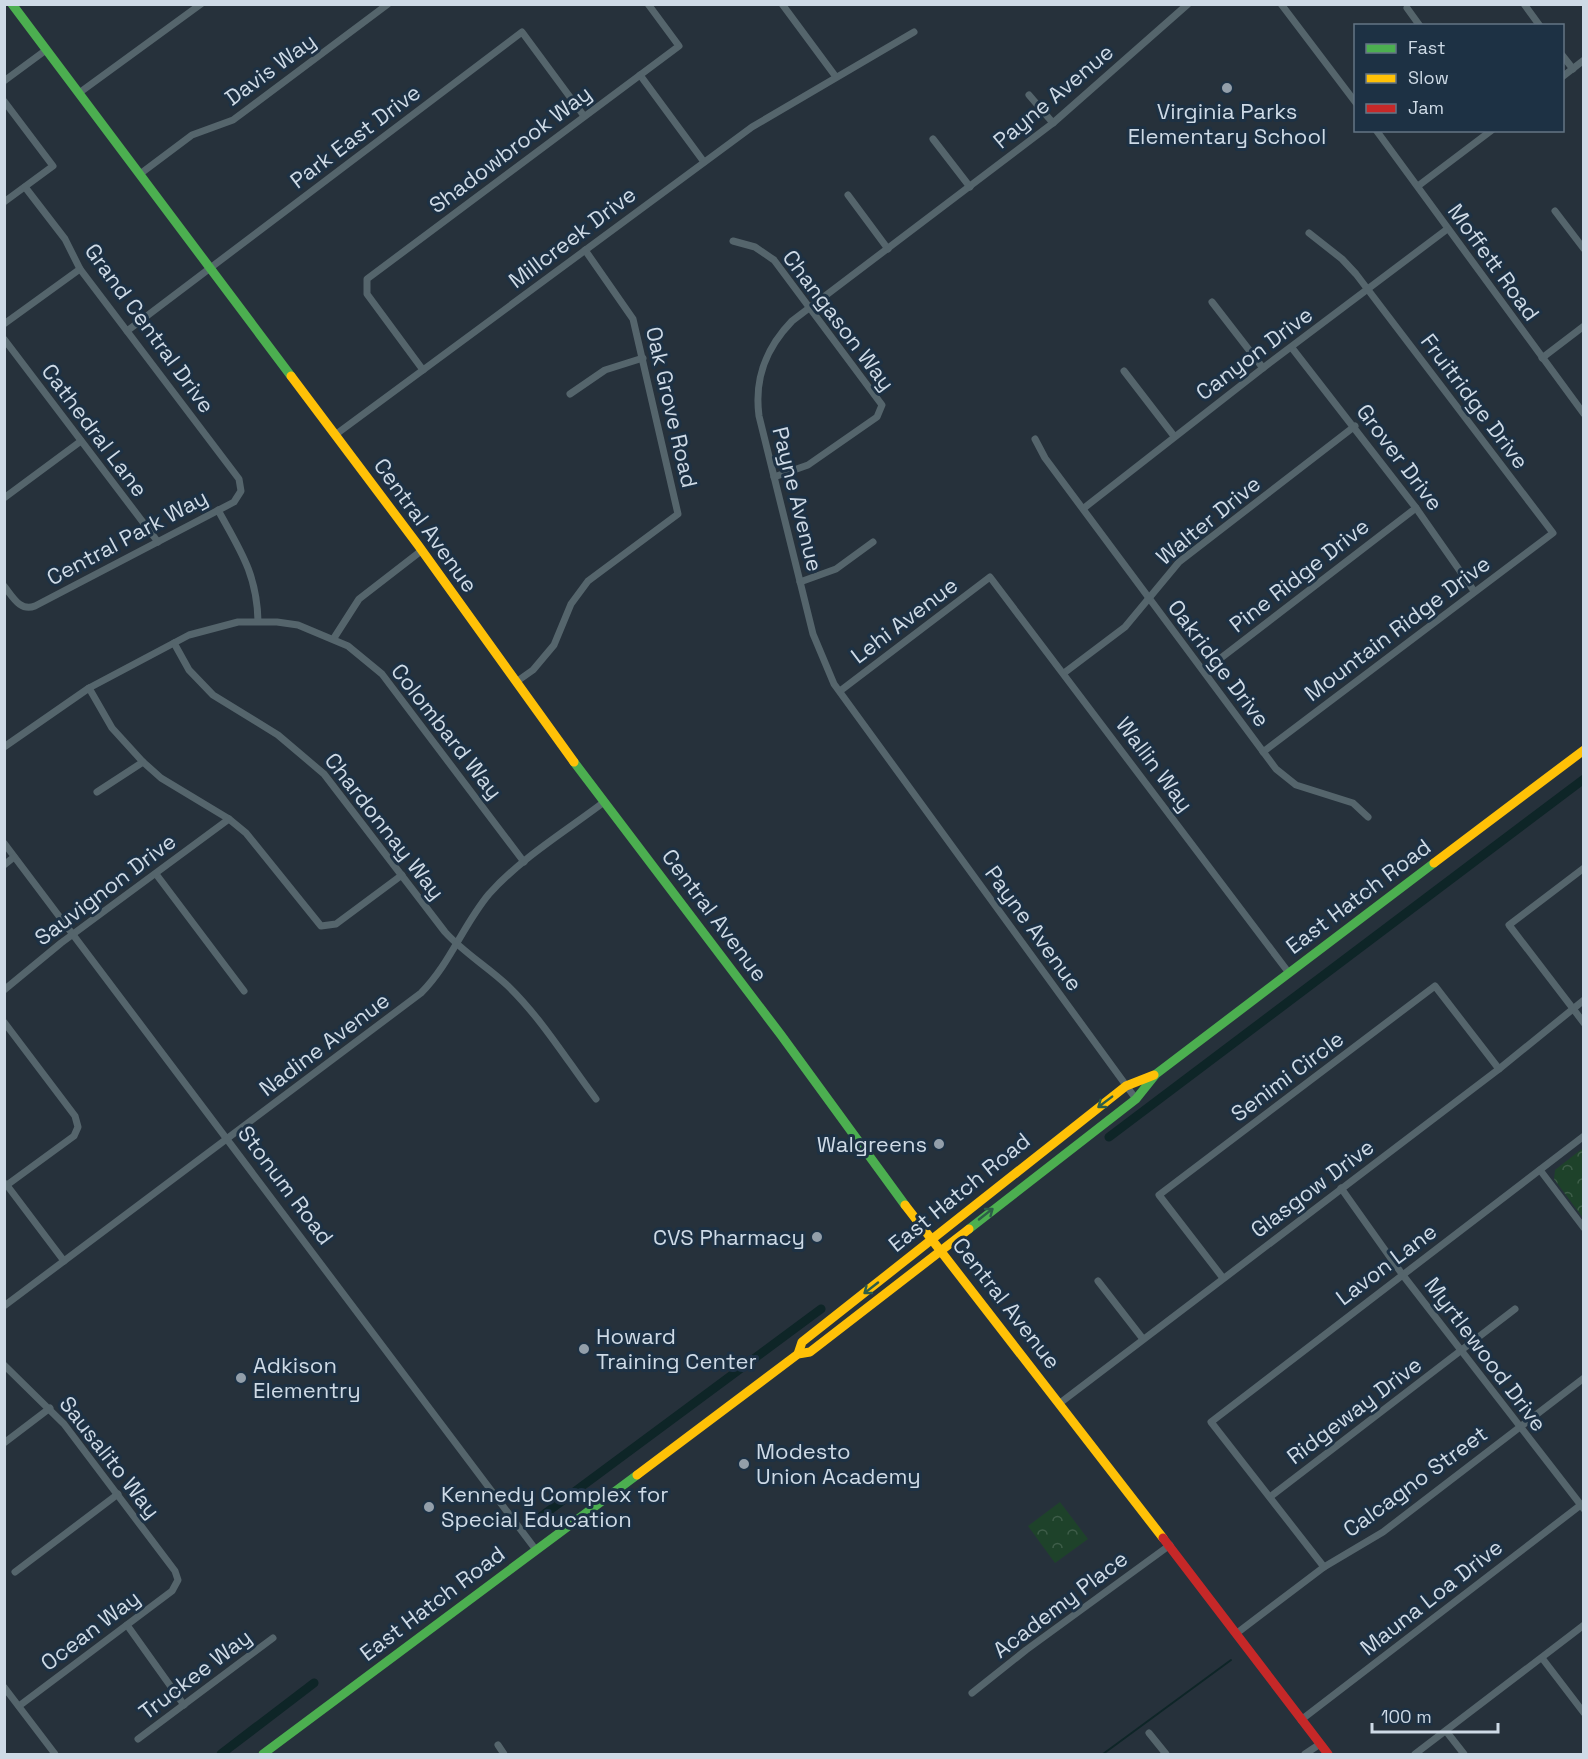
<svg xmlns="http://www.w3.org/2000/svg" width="1588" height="1759" font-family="'Space Grotesk',sans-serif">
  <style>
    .forest { fill: url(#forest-crowns) }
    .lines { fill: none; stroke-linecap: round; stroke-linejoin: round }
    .stream { stroke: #0e2527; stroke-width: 2 }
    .canal { stroke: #0e2527; stroke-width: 9 }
    .street { stroke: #55656c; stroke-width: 7 }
    .fast { stroke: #4caf50; stroke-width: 9 }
    .slow { stroke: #ffc107; stroke-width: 9 }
    .jam { stroke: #c62828; stroke-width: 9 }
    .oneway { stroke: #2d5d48 }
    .poi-dot { fill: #939faa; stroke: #1d3144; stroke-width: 2 }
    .labels { text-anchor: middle; stroke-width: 6; stroke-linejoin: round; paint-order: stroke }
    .street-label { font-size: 22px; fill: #cedae6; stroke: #1d3144 }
    .poi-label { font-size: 22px; fill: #cedae6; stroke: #1d3144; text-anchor: start }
  </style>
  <defs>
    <pattern id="forest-crowns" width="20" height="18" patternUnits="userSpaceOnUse" patternTransform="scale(1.5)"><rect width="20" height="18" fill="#1e422a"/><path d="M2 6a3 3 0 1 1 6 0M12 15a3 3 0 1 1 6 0" fill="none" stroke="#3e5d49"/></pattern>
  </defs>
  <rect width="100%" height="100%" fill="#26313b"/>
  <g class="forest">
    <path d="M1583,1148V1218L1554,1179L1555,1170Z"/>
    <path d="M1060,1502L1088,1539L1055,1563L1028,1526Z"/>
  </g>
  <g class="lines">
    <path class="stream" d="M1103,1754L1231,1660"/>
    <g class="canal">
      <path d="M1109,1137L1584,779"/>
      <path d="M535,1521L821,1309"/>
      <path d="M221,1754L314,1683"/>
    </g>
    <g class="street">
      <path d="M782,4L836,77"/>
      <path d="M1281,4L1356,103"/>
      <path d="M1524,4L1540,26"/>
      <path d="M1407,8L1420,26"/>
      <path d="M1562,55L1573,69"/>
      <path d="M640,75L704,162"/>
      <path d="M1562,77L1584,60"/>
      <path d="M4,81L46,50"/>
      <path d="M79,93L201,4"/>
      <path d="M1029,95L1053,123"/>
      <path d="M4,101L53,166L4,202"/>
      <path d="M1376,130L1584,414"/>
      <path d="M933,139L970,187"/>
      <path d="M140,174L192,135L233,120L388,4"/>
      <path d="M1418,186L1492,130"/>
      <path d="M848,195L888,249"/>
      <path d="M1555,211L1584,249"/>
      <path d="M733,241L755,247L774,260L882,405L877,417L808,465L774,477"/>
      <path d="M1212,302L1263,368"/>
      <path d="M4,324L80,269"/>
      <path d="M127,331L522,32L584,116"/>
      <path d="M4,339L158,542"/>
      <path d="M1292,348L1416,508L1474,591"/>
      <path d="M1542,358L1584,326"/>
      <path d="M423,370L367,294V279L679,46L648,4"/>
      <path d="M1124,371L1174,436"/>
      <path d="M570,394L605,370L643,358"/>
      <path d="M335,435L752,127L914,32"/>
      <path d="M1035,439L1045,458L1276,769L1296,785L1353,803L1368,817"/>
      <path d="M4,498L81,441"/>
      <path d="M1084,508L1263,368L1446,230"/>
      <path d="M218,510C240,550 257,574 258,621"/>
      <path d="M800,582L836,569L873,542"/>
      <path d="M4,586C13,597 20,612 35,606L234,502L241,491L239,479L80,269L65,239L25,187"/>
      <path d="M334,638L359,599L421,551"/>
      <path d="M174,643L189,670L213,695L278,735L324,774L445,932C464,953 488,967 508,986C542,1019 568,1062 596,1099"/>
      <path d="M1204,671L1416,508"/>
      <path d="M1064,673L1125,627L1179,562L1355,426"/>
      <path d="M516,682L533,670L554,645L571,604L588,581L678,514L633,319L585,250"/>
      <path d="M89,688L112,728L143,762L161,778L229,819L246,833L321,926L336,924L402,875"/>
      <path d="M840,691L990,577L1289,973"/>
      <path d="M4,747L89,688L189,635L238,622H277L298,625L348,646L382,674L524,862"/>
      <path d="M1263,752L1553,533L1356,274L1342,259L1309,233"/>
      <path d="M97,792L143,762"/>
      <path d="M4,843L536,1550"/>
      <path d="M4,865L14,857"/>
      <path d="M1584,868L1509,925L1584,1023"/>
      <path d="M156,874L244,991"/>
      <path d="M4,990L61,943L229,819"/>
      <path d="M4,1022L75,1116L78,1127L74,1136L7,1185"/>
      <path d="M1136,1099L834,684L813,634L759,416C754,378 766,348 792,321L1053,123L1188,4"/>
      <path d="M1540,1170L1584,1228"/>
      <path d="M6,1184L64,1261"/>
      <path d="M1341,1188L1402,1274L1584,1509"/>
      <path d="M1223,1278L1159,1195L1435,986L1499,1069"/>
      <path d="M1098,1281L1143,1339"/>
      <path d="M4,1306L421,993C450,964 463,925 489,894C521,858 566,831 604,802"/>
      <path d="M4,1365L64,1424L175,1571L178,1580L172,1591L19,1706"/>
      <path d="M1060,1403L1499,1069L1584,1000"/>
      <path d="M4,1443L50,1408"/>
      <path d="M1270,1497L1515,1309"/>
      <path d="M1324,1567L1211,1422L1584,1136"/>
      <path d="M15,1572L118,1494"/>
      <path d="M127,1625L184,1705"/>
      <path d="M1237,1633L1324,1567L1383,1532L1584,1378"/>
      <path d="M1542,1658L1584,1713"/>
      <path d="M4,1687L55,1754"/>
      <path d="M972,1693L1026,1650L1170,1545"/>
      <path d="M1301,1720L1582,1504"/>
      <path d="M1446,1731L1464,1754"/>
      <path d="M1149,1733L1166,1754"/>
      <path d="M138,1739L273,1638"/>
      <path d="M498,1745L504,1754"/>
      <path d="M1305,1754L1320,1744"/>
      <path d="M1415,1754L1584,1625"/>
    </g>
    <g class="fast">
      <path d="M12,4L291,376"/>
      <path d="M574,762L781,1035L905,1205"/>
      <path d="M969,1229L1136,1099L1156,1074L1434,863"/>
      <path d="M263,1754L637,1475"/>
    </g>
    <g class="slow">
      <path d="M291,376L418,545L574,762"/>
      <path d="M1434,863L1584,750"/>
      <path d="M905,1205L1163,1538"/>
      <path d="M798,1354L802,1342L1126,1086L1154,1075"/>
      <path d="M637,1475L798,1354L810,1352L969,1229"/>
    </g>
    <path class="jam" d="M1163,1538L1328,1754"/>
  </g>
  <defs><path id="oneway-shaft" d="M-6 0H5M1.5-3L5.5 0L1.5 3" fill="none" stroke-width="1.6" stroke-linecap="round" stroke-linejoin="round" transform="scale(1.5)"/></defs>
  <g class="oneway">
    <use href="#oneway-shaft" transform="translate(1105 1102) rotate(143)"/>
    <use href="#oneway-shaft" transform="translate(986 1214) rotate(-38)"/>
    <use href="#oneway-shaft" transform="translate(871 1288) rotate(142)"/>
  </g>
  <g class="poi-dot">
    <circle cx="1227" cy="88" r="6"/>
    <circle cx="939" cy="1144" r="6"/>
    <circle cx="817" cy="1237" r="6"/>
    <circle cx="584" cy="1349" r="6"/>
    <circle cx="241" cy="1378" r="6"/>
    <circle cx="744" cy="1464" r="6"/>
    <circle cx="429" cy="1507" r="6"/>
  </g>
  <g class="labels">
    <g class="street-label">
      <text transform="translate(270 69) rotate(-36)" y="8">Davis Way</text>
      <text transform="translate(1053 96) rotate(-40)" y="8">Payne Avenue</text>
      <text transform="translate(355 136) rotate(-37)" y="8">Park East Drive</text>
      <text transform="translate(510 149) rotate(-37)" y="8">Shadowbrook Way</text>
      <text transform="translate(572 237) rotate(-37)" y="8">Millcreek Drive</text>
      <text transform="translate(1494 262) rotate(54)" y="8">Moffett Road</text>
      <text transform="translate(839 320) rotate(53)" y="8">Changason Way</text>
      <text transform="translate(150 328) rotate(54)" y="8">Grand Central Drive</text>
      <text transform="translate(1254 353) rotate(-37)" y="8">Canyon Drive</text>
      <text transform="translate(1475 401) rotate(53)" y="8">Fruitridge Drive</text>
      <text transform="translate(672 407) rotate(77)" y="8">Oak Grove Road</text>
      <text transform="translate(95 430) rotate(53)" y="8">Cathedral Lane</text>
      <text transform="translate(1400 457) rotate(53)" y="8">Grover Drive</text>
      <text transform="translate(798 499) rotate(76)" y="8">Payne Avenue</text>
      <text transform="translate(1208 520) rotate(-39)" y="8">Walter Drive</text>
      <text transform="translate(426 525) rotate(54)" y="8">Central Avenue</text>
      <text transform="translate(127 537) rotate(-28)" y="8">Central Park Way</text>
      <text transform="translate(1299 575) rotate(-38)" y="8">Pine Ridge Drive</text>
      <text transform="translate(904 620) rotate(-37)" y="8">Lehi Avenue</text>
      <text transform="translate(1397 628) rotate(-37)" y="8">Mountain Ridge Drive</text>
      <text transform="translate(1219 663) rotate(53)" y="8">Oakridge Drive</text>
      <text transform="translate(447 731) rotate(52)" y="8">Colombard Way</text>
      <text transform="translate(1155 764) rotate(53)" y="8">Wallin Way</text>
      <text transform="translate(385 826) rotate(52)" y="8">Chardonnay Way</text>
      <text transform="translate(105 889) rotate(-37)" y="8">Sauvignon Drive</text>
      <text transform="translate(1358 896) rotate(-37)" y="8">East Hatch Road</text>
      <text transform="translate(715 915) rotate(53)" y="8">Central Avenue</text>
      <text transform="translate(1034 928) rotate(54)" y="8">Payne Avenue</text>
      <text transform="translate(324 1044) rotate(-37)" y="8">Nadine Avenue</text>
      <text transform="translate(1287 1076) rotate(-37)" y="8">Senimi Circle</text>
      <text transform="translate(286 1185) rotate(53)" y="8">Stonum Road</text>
      <text transform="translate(1312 1188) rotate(-37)" y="8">Glasgow Drive</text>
      <text transform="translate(959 1192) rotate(-39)" y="8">East Hatch Road</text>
      <text transform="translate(1386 1264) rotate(-37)" y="8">Lavon Lane</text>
      <text transform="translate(1007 1303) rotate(52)" y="8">Central Avenue</text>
      <text transform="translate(1486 1354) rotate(53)" y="8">Myrtlewood Drive</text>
      <text transform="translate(1354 1410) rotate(-37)" y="8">Ridgeway Drive</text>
      <text transform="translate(110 1457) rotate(52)" y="8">Sausalito Way</text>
      <text transform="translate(1415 1481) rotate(-36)" y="8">Calcagno Street</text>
      <text transform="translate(1431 1597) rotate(-38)" y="8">Mauna Loa Drive</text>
      <text transform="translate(432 1603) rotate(-37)" y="8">East Hatch Road</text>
      <text transform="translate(1060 1604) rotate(-37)" y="8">Academy Place</text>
      <text transform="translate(90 1630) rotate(-37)" y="8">Ocean Way</text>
      <text transform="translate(195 1674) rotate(-37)" y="8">Truckee Way</text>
    </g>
    <g class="poi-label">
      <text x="1227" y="119" text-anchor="middle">Virginia Parks<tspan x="1227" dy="25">Elementary School</tspan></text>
      <text x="927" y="1152" text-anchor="end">Walgreens</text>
      <text x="805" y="1245" text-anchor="end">CVS Pharmacy</text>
      <text x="596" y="1344">Howard<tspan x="596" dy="25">Training Center</tspan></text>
      <text x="253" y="1373">Adkison<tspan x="253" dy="25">Elementry</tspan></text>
      <text x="756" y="1459">Modesto<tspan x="756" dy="25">Union Academy</tspan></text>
      <text x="441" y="1502">Kennedy Complex for<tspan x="441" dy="25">Special Education</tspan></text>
    </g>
  </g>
  <rect width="1588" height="1759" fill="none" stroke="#cedae6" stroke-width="12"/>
  <rect x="1354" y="24" width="210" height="108" fill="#1d3144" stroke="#647585" stroke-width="1.5"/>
  <rect x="1366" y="44" width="30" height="9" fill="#4caf50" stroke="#647585" stroke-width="1.5"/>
  <text x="1408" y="54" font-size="18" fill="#cedae6">Fast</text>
  <rect x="1366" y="74" width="30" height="9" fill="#ffc107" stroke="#647585" stroke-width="1.5"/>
  <text x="1408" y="84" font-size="18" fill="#cedae6">Slow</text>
  <rect x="1366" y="104" width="30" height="9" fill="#c62828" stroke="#647585" stroke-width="1.5"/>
  <text x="1408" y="114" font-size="18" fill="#cedae6">Jam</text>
  <path d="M1372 1723v9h126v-9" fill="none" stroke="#cedae6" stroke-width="3"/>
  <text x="1381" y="1723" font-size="18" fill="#cedae6" stroke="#1d3144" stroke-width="4.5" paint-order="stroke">100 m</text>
</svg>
